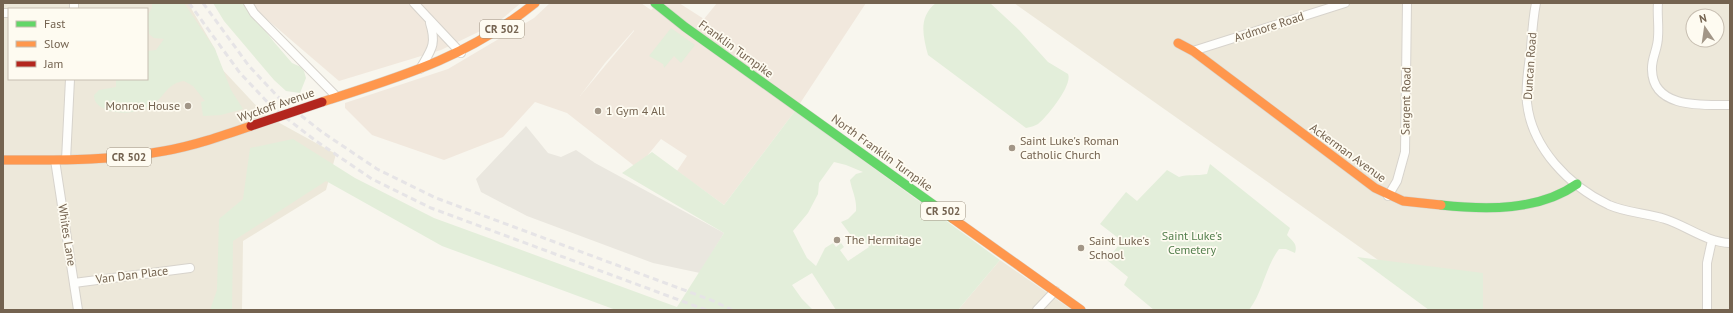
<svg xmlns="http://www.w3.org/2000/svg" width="1733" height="313" font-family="'PT Sans',sans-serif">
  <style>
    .residential { fill: #ede8da; fill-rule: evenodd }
    .commercial { fill: #f1e8dd; fill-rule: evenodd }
    .industrial { fill: #eae7df }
    .green { fill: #e3eeda; fill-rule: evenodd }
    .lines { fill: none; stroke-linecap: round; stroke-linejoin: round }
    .street-casing { stroke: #d7d3cc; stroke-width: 10 }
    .fast-casing { stroke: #d8d3cc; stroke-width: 10 }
    .slow-casing { stroke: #d8d3cc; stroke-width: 10 }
    .street { stroke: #fefefc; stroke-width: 8 }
    .fast { stroke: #63d668; stroke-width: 9 }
    .slow { stroke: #ff974d; stroke-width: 9 }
    .rail { stroke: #e6e4e6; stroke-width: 3; stroke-dasharray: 6 4; stroke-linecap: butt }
    .jam-bridge-casing { stroke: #d9d3cc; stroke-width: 10; stroke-linecap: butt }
    .jam-bridge { stroke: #b3261e; stroke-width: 9 }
    .poi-dot { fill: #a29687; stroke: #fefbf1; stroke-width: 1.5 }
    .labels { text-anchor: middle; stroke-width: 3.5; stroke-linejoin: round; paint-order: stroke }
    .shield { fill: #fefbf1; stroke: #9d9180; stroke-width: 1 }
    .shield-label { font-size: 11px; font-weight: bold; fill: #746350 }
    .street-label { font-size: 12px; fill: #746350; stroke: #fefbf1 }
    .poi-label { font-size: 12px; fill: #746350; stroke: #fefbf1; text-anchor: start }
    .park-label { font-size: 12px; fill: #527e4c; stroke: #fefbf1 }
  </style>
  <rect width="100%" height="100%" fill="#f8f6ee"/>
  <g class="residential">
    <path d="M3,3H188L215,49L220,67L265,115L336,154L326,190L243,241L242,310H3ZM9,9H147V79H9Z"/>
    <path d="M1014,3H1730V310H1427L1439,303ZM1693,16H1717V40H1693Z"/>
    <path d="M1000,260L1072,310H958Z"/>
  </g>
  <g class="commercial">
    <path d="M248,3H521L497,23L441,50L339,81Z"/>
    <path d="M550,3H641L651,10L659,3H679L704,19L717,3H866L795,111L724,205L677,171L687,156L661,139L637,168L567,113L535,102L503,137L444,160L372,135L345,108V103L448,69L534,18ZM634,30V31L580,96L605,63Z"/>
  </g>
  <path class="industrial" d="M526,126L548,153L561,157L576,150L595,163L724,233L700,273L653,263L527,216L481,192L476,179Z"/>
  <g class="green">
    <path d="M152,3H184L215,49L231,90L243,109L221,115L203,116L201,102L205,101L193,86L184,81C168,84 168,91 157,101C143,113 122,116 105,109C98,106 94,102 94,95L99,90L116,87V79H147V51L156,50L164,39L154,38L149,34L147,16L152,8Z"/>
    <path d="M213,3H252L267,33L274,42L292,63L301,67L304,71L306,78L300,93L286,91L274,80L224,21Z"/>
    <path d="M936,3H990L1019,30L1048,62L1068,74C1073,85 1047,117 1038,124C1035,126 1030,127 1026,128L928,55C923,36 918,17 936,3Z"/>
    <path d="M671,28L695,45L681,63L674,56L664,68L663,64L649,56Z"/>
    <path d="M795,111L1000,260L958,310H836L812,273L792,285L802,299L813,310H616L442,246L326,181L233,241L232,310H210L217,290L219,219L243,199L250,148L293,139L355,178L434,218L677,307L724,233L622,173L652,152L724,205ZM834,162L846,165L863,172L856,174L850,180C852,191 857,199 856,211L848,219L841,222L856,242L862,238L869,247L848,261L840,250L844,247L841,243L836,247L833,243L825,248L816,266L807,258L793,231L808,213L818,194L819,183Z"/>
    <path d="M1210,164L1290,228L1287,235C1292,241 1298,243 1295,253L1286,249H1279C1265,268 1263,292 1249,310H1154L1124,285L1128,277L1107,260L1122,241L1100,224L1126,192L1137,201L1167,170L1179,177C1188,174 1197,176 1207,174Z"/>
    <path d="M1357,257L1483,273V310H1429Z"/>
  </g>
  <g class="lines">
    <defs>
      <g id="street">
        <path d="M248,3L254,13L337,97"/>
        <path d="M414,3L461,53"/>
        <path d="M1536,3C1533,18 1532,33 1531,48C1529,66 1525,85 1527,103C1532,148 1569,186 1609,205C1627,213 1647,213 1665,219C1687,226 1706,242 1730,243"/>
        <path d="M1658,3C1657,14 1659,26 1658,37C1658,49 1651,59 1652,70C1653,109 1703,105 1730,105"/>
        <path d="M74,9V3"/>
        <path d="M3,13H9"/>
        <path d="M1193,51L1345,3"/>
        <path d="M420,69C431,50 437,45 430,23"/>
        <path d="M55,160L78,310"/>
        <path d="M66,160L70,79"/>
        <path d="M1388,196L1397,181L1405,152L1407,3"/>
        <path d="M74,283L190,268"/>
        <path d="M1037,310L1055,291"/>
        <path d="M1707,310V263L1712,240"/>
      </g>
      <g id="fast">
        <path d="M655,3L685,27L952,218"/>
        <path d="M1441,205C1486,210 1539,211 1577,184"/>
      </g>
      <g id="slow">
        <path d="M1178,43L1193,51L1375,188L1403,201L1441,205"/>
        <path d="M322,102C403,76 468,57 535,3"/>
        <path d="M3,160C57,160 111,161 164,151C193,146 222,136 251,126"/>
        <path d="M952,218L1081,310"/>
      </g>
    </defs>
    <use href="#street" class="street-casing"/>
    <use href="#fast" class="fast-casing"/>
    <use href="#slow" class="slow-casing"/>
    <use href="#street" class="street"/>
    <use href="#fast" class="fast"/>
    <use href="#slow" class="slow"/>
    <g class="rail">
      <path d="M189,3L240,73L272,107L316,141L372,179L431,208L706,310"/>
      <path d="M203,3L249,66L280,99L322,132L377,169L436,198L711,300L732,310"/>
    </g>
    <defs>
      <path id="jam-bridge" d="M251,126L322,102"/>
    </defs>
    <use href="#jam-bridge" class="jam-bridge-casing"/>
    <use href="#jam-bridge" class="jam-bridge"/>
  </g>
  <g class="poi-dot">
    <circle cx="188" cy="106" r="4"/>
    <circle cx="598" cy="111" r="4"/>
    <circle cx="1012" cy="148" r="4"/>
    <circle cx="837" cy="240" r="4"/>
    <circle cx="1081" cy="248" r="4"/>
  </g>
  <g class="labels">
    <g class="shield">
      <rect x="480" y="20" width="44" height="18" rx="3"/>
      <rect x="107" y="148" width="44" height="18" rx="3"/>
      <rect x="921" y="202" width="44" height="18" rx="3"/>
    </g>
    <g class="shield-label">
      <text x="502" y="33">CR 502</text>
      <text x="129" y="161">CR 502</text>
      <text x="943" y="215">CR 502</text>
    </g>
    <g class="street-label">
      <text transform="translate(1269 27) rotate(-18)" y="4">Ardmore Road</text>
      <text transform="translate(736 49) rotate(36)" y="4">Franklin Turnpike</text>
      <text transform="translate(1530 66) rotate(-86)" y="4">Duncan Road</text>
      <text transform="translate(1406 101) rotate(-89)" y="4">Sargent Road</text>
      <text transform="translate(276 105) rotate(-19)" y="4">Wyckoff Avenue</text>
      <text transform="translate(882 153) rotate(36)" y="4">North Franklin Turnpike</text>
      <text transform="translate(1348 153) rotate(36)" y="4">Ackerman Avenue</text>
      <text transform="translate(67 235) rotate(81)" y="4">Whites Lane</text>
      <text transform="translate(132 275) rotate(-7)" y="4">Van Dan Place</text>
    </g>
    <g class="poi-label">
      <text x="180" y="110" text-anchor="end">Monroe House</text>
      <text x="606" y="115">1 Gym 4 All</text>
      <text x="1020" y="145">Saint Luke's Roman<tspan x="1020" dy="14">Catholic Church</tspan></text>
      <text x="845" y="244">The Hermitage</text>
      <text x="1089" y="245">Saint Luke's<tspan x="1089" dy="14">School</tspan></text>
    </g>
    <g class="park-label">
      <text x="1192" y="240">Saint Luke's<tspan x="1192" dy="14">Cemetery</tspan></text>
    </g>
  </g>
  <rect width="1733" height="313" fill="none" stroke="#746350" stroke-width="8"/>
  <rect x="8" y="8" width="140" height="72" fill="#fefbf1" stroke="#c7beb1"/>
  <rect x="16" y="21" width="20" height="6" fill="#63d668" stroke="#c7beb1"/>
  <text x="44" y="28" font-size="12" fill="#746350">Fast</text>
  <rect x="16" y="41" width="20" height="6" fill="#ff974d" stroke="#c7beb1"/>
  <text x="44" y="48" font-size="12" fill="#746350">Slow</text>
  <rect x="16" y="61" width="20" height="6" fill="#b3261e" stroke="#c7beb1"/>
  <text x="44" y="68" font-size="12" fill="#746350">Jam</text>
  <g transform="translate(1705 28) rotate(347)"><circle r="19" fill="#fefbf1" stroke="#c7beb1"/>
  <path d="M0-3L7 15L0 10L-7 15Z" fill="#a29687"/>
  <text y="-6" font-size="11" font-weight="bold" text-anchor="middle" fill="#746350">N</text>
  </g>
</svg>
